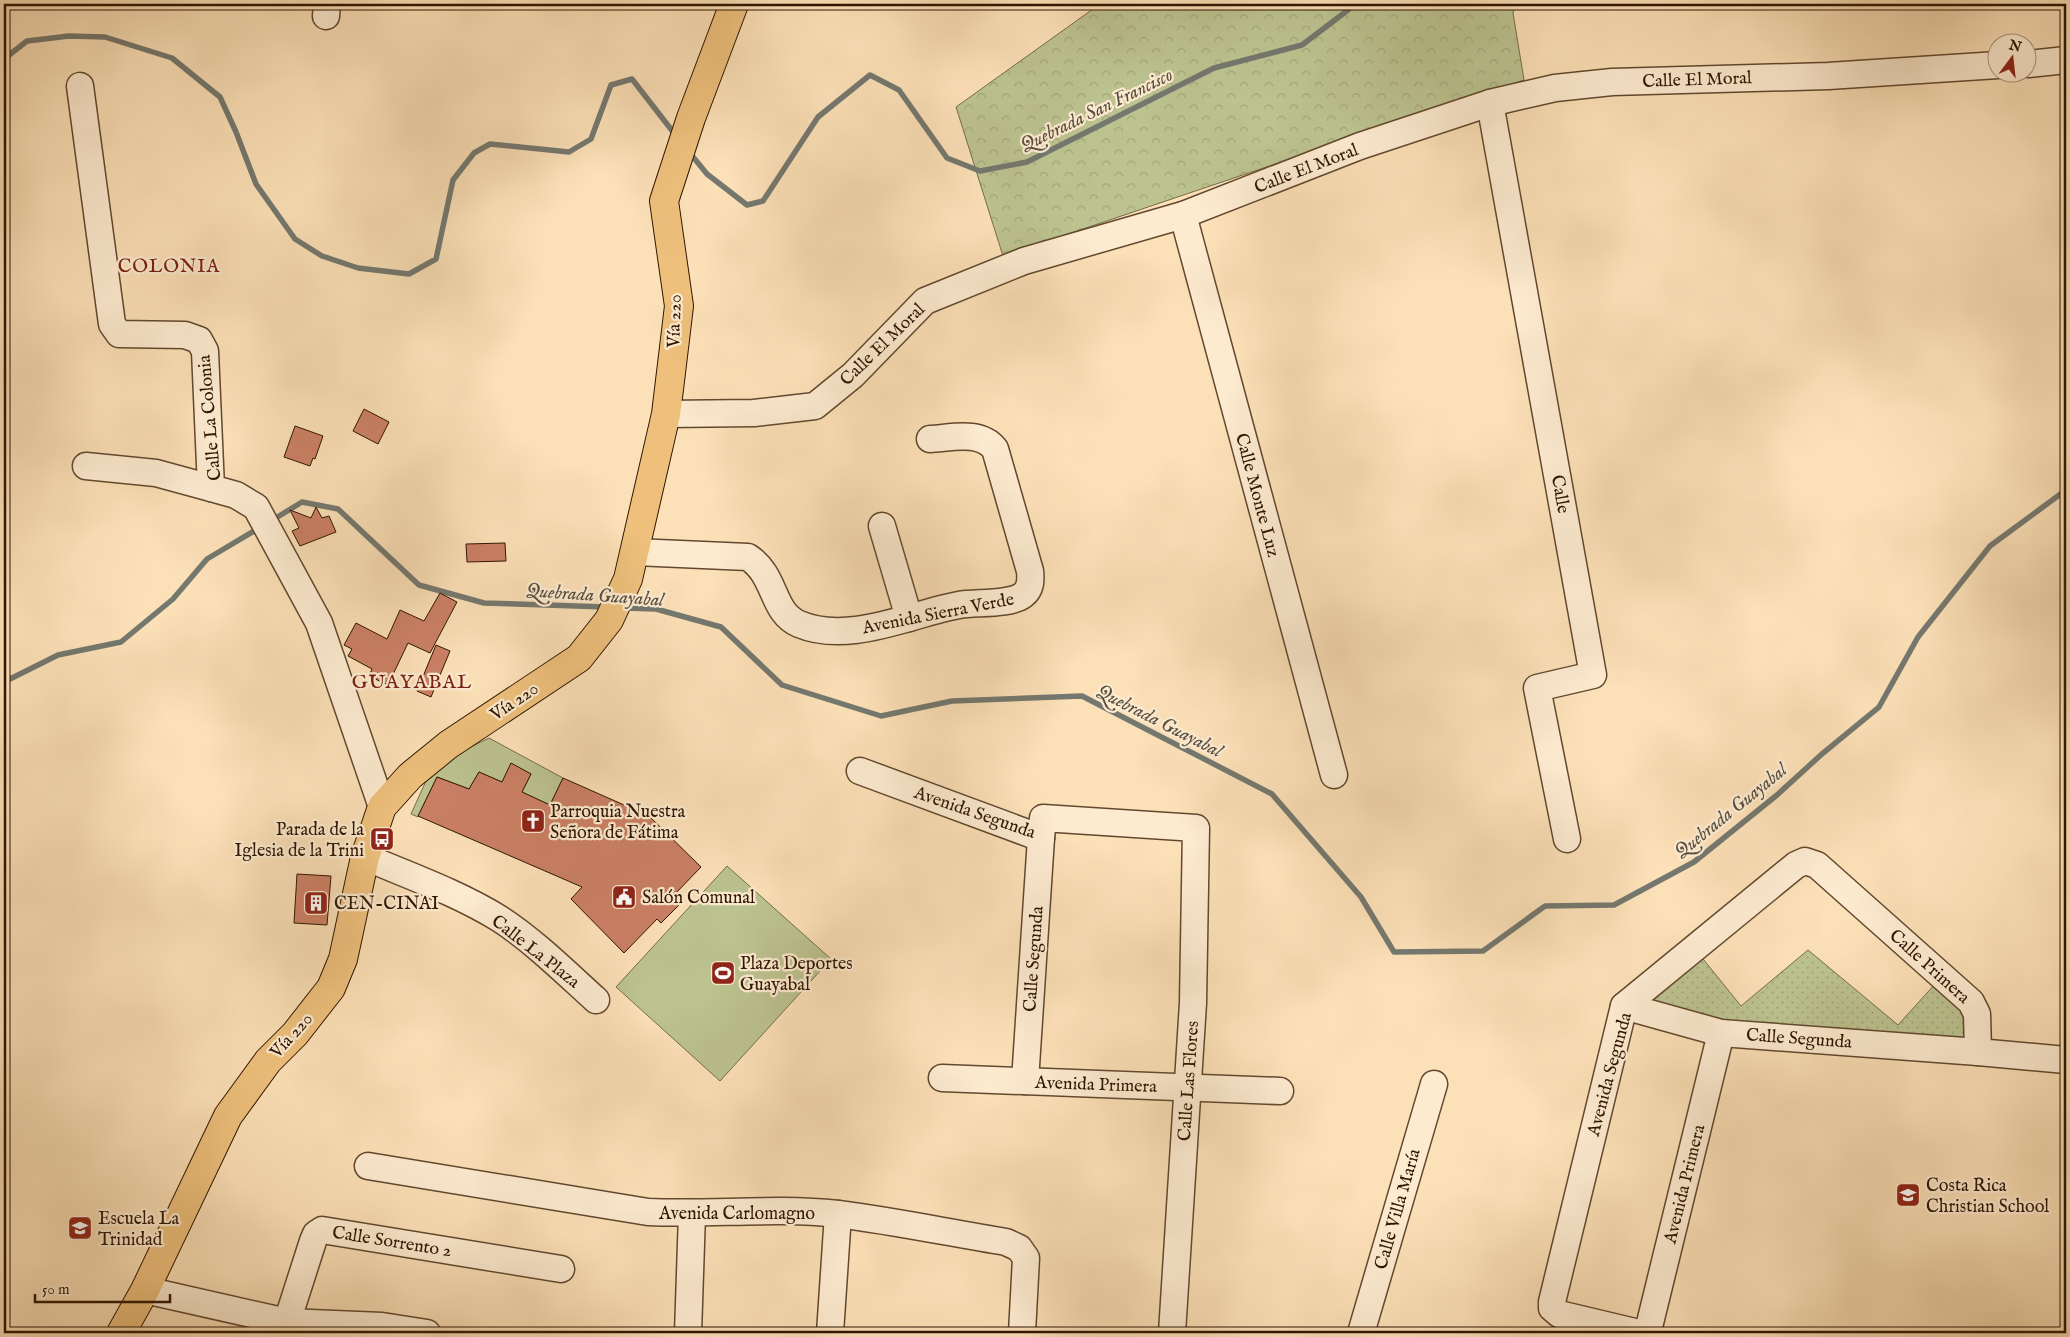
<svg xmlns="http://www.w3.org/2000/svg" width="2070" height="1337" font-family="'IM FELL English',serif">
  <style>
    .forest { fill: url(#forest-crowns); stroke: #756c48 }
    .park { fill: url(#park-dots); stroke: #756c48 }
    .garden { fill: #bcc390; stroke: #756c48 }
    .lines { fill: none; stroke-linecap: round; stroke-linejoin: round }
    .stream { stroke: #74786f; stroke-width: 5.5 }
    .building { fill: #cb8065; stroke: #2e1500 }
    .minor-casing { stroke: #62482e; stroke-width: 29 }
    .major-casing { stroke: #2e1500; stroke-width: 30 }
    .minor { stroke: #fdebd0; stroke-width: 26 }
    .major { stroke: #eec07c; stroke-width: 28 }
    .labels { text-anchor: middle; stroke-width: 4.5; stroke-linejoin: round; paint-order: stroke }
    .street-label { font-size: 18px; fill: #2e1500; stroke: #fdebd0 }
    .poi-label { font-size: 18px; fill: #2e1500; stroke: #fdebd0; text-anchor: start }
    .water-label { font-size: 19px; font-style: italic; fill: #574f41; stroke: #fdebd0 }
    .neighbourhood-label { font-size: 19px; letter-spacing: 1px; fill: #7a1f14; stroke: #fdebd0 }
    .quarter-label { font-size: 20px; letter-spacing: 1px; fill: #7a1f14; stroke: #fdebd0 }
  </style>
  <defs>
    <pattern id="forest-crowns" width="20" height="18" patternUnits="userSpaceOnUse" patternTransform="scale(1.25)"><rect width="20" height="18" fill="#bcc390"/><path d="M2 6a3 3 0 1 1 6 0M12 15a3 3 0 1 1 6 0" fill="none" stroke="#a2a77a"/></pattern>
    <pattern id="park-dots" width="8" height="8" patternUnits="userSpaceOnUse" patternTransform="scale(1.25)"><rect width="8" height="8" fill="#bcc390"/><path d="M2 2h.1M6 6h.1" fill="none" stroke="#a2a77a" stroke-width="1.8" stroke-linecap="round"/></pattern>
  </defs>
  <rect width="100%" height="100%" fill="#fce0b7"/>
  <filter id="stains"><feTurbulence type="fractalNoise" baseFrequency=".004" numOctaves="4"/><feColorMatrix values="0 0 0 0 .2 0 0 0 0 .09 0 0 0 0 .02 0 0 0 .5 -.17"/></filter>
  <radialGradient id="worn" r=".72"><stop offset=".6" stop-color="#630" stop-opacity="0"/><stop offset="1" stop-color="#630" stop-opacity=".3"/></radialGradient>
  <path class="forest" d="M1100,4H1516L1513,13L1524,80L1003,256L956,107Z"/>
  <path class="park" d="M1808,950L1898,1025L1936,983L1967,1008L1966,1037L1956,1042L1734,1027L1641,1003L1699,954L1741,1006Z"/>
  <g class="garden">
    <path d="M489,738L563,778L550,805L522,792L531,774L512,764L502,782L479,772L469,789L437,777L418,817L411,814L431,770L436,764Z"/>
    <path d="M727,866L831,959L720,1081L616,987Z"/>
  </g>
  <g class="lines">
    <g class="stream">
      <path d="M4,59L27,41L69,36L105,37L172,58L220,97L236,132L256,184L295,239L322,256L358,268L409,274L436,259L453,180L474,153L490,144L569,152L591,139L611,85L632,79L677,137"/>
      <path d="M689,152L707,174L747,205L763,201L818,117L870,75L899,90L947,158L980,171L1027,162L1214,68L1302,45L1348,10L1353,4"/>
      <path d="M271,521L302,502L338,509L419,585L484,603L606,607"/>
      <path d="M623,608L656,609L721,627L782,685L881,716L952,701L1082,696L1272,794L1361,897L1394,952L1483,951L1545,906L1614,905L1694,862L1777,795L1823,753L1879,707L1918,637L1990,546L2066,490"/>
      <path d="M4,682L58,655L121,642L173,599L207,559L259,528"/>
    </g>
  </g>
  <g class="building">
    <path d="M364,409L389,422L378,444L353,431Z"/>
    <path d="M295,426L323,436L315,459L313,458L310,466L284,457Z"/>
    <path d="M316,507L322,518L329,516L336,532L300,546L292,531L299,528L290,510L311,518Z"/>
    <path d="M505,543L506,561L467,562L466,544Z"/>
    <path d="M440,593L457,602L430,653L408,643L388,685L369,676L372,669L348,656L352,649L344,645L356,623L387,639L400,610L424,621Z"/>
    <path d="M436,645L450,651L431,697L417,691Z"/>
    <path d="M511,763L531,774L522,792L550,805L563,778L649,816L701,867L674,895L682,902L661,923L657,919L624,953L571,899L582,887L418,816L437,777L469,789L479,772L502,782Z"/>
    <path d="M297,874L331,876L327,925L294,923Z"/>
  </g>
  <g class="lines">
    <defs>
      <g id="minor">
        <path d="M326,16L327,4"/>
        <path d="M2028,64L2066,60"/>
        <path d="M80,86L112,324L119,334L185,335L199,340L205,351L211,488L236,495L256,507L319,623L382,807"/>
        <path d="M1490,103L1593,675L1537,688L1567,839"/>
        <path d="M1183,215L1334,775"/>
        <path d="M666,414L754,413L815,406L853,375L925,301L1024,261L1183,215L1360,146L1490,103L1555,88L1612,82L1828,76L1998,65"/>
        <path d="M86,466L156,473L211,488"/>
        <path d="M882,526L909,618"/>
        <path d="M635,552L748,557C777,576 771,612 799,624C849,645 910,614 959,605C976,602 1010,605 1023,595C1031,589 1031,580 1030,571L995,449C980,430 951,438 930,439"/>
        <path d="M860,771L1041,838L1043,818L1196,828L1193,1003L1172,1333"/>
        <path d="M365,857C410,876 458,893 500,919C535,942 565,972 596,1000"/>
        <path d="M1624,1006L1721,1033L1978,1052"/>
        <path d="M942,1078L1280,1091"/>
        <path d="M1025,1081L1041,838"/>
        <path d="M368,1166L648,1212C711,1215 775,1207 838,1214C894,1221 950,1233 1006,1242L1019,1248L1026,1258L1022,1333"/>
        <path d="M145,1290L287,1322L382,1326L427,1333"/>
        <path d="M287,1322L313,1241L316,1234L322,1230L561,1269"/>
        <path d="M688,1333L692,1214"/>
        <path d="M830,1333L838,1214"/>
        <path d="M1361,1333L1434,1084"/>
        <path d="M1639,1333L1559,1314L1552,1308V1302L1624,1006L1796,865L1805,861L1817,865L1971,1002L1977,1014L1978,1052L2066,1060"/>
        <path d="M1644,1333L1649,1327L1721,1033"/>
      </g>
      <path id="major" d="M121,1333L145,1290L228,1116L268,1061L295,1034L331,988L343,959L365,857L382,807L410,776L448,745L579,658L609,620L628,579L666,414L679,306L664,201L691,118L734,4"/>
    </defs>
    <use href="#minor" class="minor-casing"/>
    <use href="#major" class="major-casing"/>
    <use href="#minor" class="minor"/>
    <use href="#major" class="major"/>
  </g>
  <defs>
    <symbol id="church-square" viewBox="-11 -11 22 22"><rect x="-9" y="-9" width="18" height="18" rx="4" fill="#8f2418" stroke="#fdebd0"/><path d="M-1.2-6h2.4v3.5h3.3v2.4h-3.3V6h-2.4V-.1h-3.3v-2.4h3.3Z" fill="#fff"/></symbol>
    <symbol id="bus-square" viewBox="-11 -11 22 22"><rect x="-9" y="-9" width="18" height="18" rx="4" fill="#8f2418" stroke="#fdebd0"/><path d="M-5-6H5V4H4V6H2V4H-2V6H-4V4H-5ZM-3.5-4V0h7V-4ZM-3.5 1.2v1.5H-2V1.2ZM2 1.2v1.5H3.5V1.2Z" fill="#fff"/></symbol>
    <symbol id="civic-square" viewBox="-11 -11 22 22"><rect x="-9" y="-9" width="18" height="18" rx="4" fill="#8f2418" stroke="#fdebd0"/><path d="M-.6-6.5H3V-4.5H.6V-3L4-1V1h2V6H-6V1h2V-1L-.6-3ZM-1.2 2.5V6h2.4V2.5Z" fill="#fff"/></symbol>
    <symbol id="building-square" viewBox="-11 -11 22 22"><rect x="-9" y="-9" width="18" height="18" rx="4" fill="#8f2418" stroke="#fdebd0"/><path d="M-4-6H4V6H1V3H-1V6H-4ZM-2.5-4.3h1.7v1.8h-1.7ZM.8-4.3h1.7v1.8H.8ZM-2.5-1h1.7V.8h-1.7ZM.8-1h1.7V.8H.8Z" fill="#fff"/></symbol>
    <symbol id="stadium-square" viewBox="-11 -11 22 22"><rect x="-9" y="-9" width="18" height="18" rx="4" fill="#8f2418" stroke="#fdebd0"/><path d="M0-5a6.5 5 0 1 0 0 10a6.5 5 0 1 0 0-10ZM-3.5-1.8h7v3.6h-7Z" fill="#fff"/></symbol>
    <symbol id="school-square" viewBox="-11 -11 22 22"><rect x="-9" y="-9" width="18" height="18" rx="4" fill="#8f2418" stroke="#fdebd0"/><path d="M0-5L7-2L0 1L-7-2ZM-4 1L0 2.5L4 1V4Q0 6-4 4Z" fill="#fff"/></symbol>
  </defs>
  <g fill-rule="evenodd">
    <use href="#church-square" x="519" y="807" width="28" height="28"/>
    <use href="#bus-square" x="368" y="825" width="28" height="28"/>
    <use href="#civic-square" x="610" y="883" width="28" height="28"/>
    <use href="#building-square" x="302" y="889" width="28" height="28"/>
    <use href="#stadium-square" x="709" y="959" width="28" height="28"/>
    <use href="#school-square" x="1894" y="1181" width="28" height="28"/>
    <use href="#school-square" x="66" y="1214" width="28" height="28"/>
  </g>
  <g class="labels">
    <g class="street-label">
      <text transform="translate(1697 79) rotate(-2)" y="6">Calle El Moral</text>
      <text transform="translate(1306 168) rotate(-21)" y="6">Calle El Moral</text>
      <text transform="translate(674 321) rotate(-88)" y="6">Vía 220</text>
      <text transform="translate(882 344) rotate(-44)" y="6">Calle El Moral</text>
      <text transform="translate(209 418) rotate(-95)" y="6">Calle La Colonia</text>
      <text transform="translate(1561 494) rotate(80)" y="6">Calle</text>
      <text transform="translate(1258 495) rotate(75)" y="6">Calle Monte Luz</text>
      <text transform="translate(938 613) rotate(-11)" y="6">Avenida Sierra Verde</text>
      <text transform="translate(514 701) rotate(-34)" y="6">Vía 220</text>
      <text transform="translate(975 812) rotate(19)" y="6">Avenida Segunda</text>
      <text transform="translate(536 951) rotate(38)" y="6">Calle La Plaza</text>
      <text transform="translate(1033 959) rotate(-86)" y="6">Calle Segunda</text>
      <text transform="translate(1930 966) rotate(42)" y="6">Calle Primera</text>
      <text transform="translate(291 1035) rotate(-48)" y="6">Vía 220</text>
      <text transform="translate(1799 1038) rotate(4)" y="6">Calle Segunda</text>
      <text transform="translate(1609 1074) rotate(-75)" y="6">Avenida Segunda</text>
      <text transform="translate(1188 1081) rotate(-86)" y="6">Calle Las Flores</text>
      <text transform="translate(1096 1084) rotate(2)" y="6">Avenida Primera</text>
      <text transform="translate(1684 1184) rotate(-76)" y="6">Avenida Primera</text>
      <text transform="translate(1397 1209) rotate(-74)" y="6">Calle Villa María</text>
      <text x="737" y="1219">Avenida Carlomagno</text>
      <text transform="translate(392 1241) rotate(9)" y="6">Calle Sorrento 2</text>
    </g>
    <g class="poi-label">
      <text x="550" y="817">Parroquia Nuestra<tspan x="550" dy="21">Señora de Fátima</tspan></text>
      <text x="364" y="835" text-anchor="end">Parada de la<tspan x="364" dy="21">Iglesia de la Trini</tspan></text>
      <text x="642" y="903">Salón Comunal</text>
      <text x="334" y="909">CEN-CINAI</text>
      <text x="740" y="969">Plaza Deportes<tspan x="740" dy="21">Guayabal</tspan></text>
      <text x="1926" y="1191">Costa Rica<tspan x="1926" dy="21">Christian School</tspan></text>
      <text x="98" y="1224">Escuela La<tspan x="98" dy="21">Trinidad</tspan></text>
    </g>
    <g class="water-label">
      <text transform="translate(1096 109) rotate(-26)" y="7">Quebrada San Francisco</text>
      <text transform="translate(595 594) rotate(4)" y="7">Quebrada Guayabal</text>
      <text transform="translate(1160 720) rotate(27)" y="7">Quebrada Guayabal</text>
      <text transform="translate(1730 810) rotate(-39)" y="7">Quebrada Guayabal</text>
    </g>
    <g class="neighbourhood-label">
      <text x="169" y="272">COLONIA</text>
    </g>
    <g class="quarter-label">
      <text x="412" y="688">GUAYABAL</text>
    </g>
  </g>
  <rect width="2070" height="1337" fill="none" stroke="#fce0b7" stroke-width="20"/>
  <rect x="5" y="5" width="2060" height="1327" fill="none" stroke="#2e1500" stroke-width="2.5"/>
  <rect x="10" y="10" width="2050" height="1317" fill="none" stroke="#2e1500"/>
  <g transform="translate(2012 58) rotate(15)"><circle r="24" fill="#fdebd0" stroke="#aa957d"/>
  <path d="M0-4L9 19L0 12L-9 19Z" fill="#8f2418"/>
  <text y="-8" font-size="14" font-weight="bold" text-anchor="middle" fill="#2e1500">N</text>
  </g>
  <path d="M35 1294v8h135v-8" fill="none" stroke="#2e1500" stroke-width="2.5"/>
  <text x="42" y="1294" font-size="15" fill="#2e1500" stroke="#fdebd0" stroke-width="4" paint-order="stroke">50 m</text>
  <rect width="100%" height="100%" filter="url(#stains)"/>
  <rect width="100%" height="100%" fill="url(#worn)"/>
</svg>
